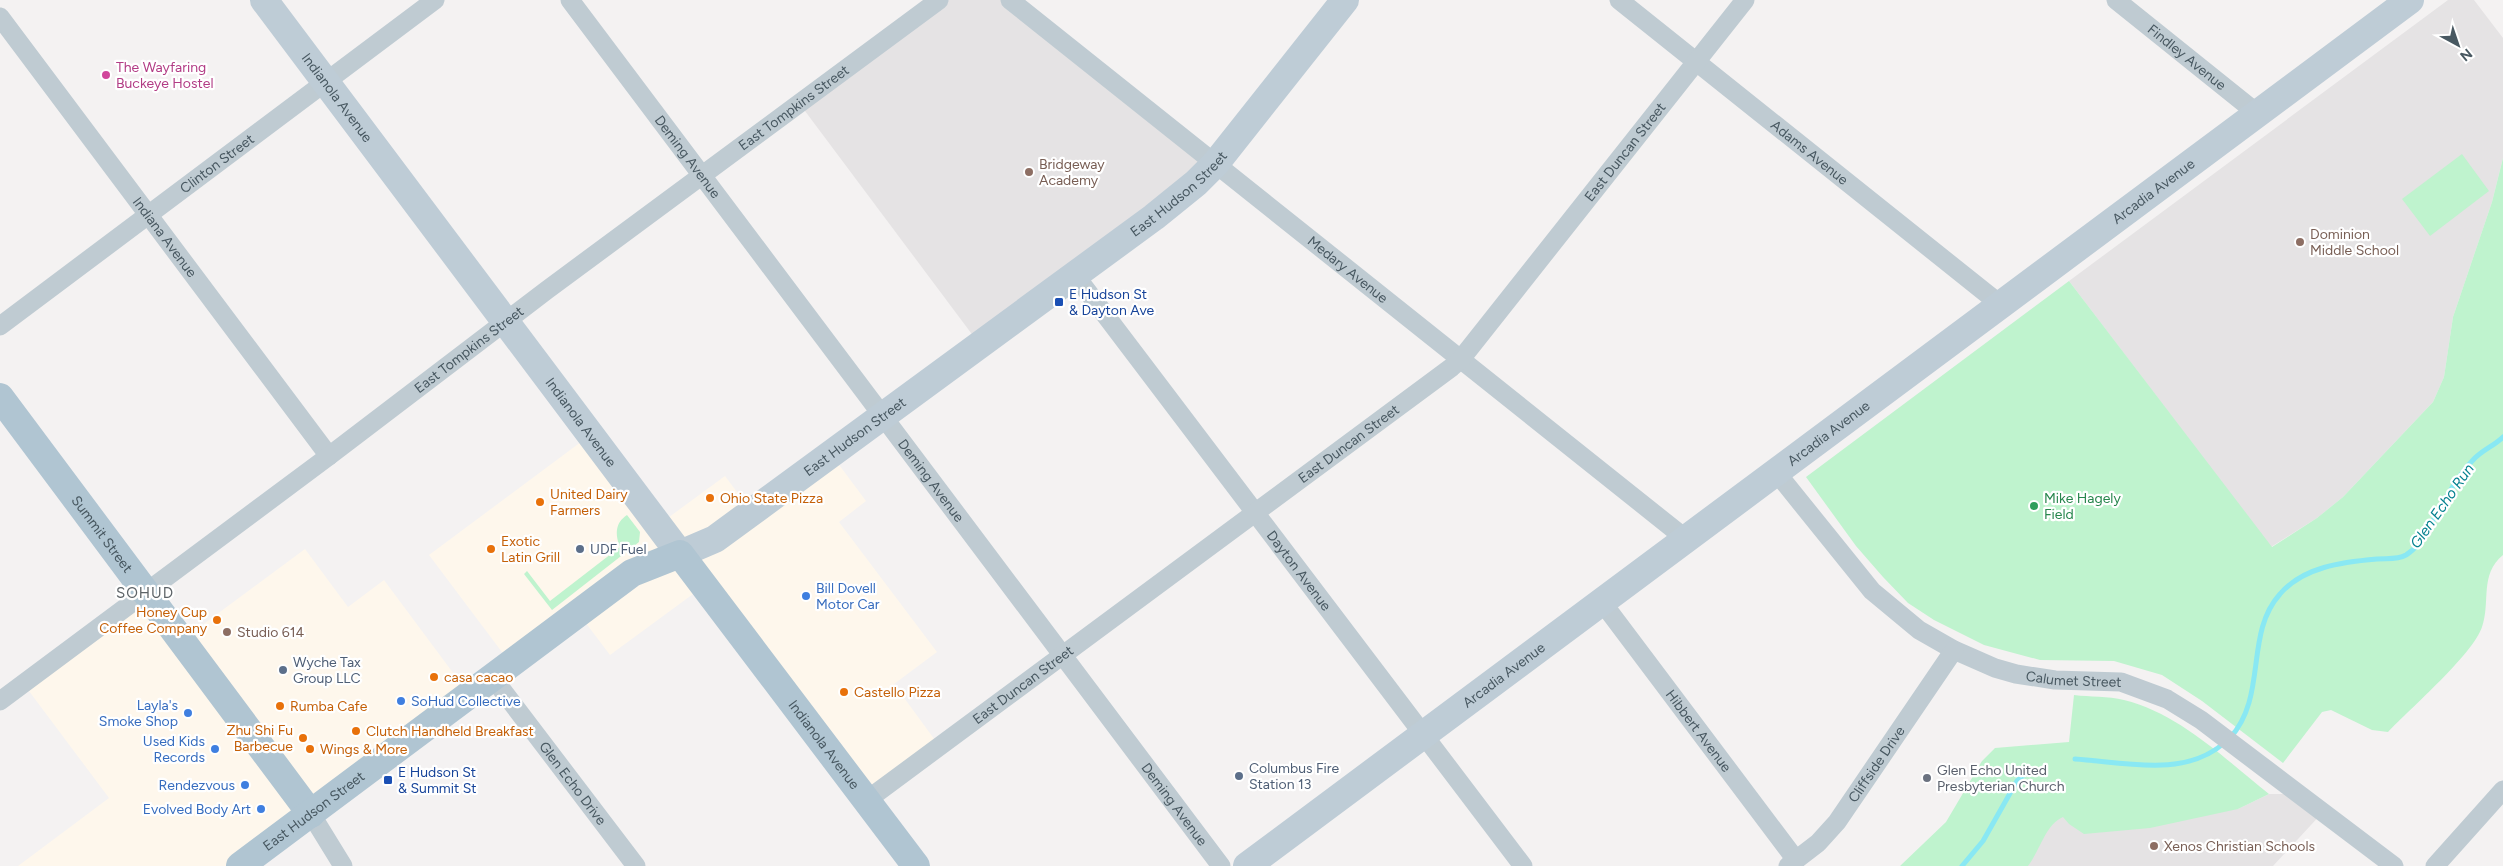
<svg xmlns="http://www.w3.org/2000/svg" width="2503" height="866" font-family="Figtree,sans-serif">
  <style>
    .commercial { fill: #fef7ec }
    .education { fill: #e5e3e4 }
    .green { fill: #bff3ce }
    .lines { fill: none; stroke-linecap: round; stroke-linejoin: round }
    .stream { stroke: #89e8f3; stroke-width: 5 }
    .street { stroke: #bfcbd2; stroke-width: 19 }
    .secondary { stroke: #beccd6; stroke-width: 28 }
    .primary { stroke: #b0c5d2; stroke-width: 28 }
    .hotel-dot { fill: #d1479c; stroke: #fff; stroke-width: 2 }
    .education-dot { fill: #8d6e63; stroke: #fff; stroke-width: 2 }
    .transit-dot { fill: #1a4fb4; stroke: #fff; stroke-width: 2 }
    .food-dot { fill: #e8710a; stroke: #fff; stroke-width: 2 }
    .leisure-dot { fill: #2e9e5b; stroke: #fff; stroke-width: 2 }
    .service-dot { fill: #5c6f8a; stroke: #fff; stroke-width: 2 }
    .shop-dot { fill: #3f7fe0; stroke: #fff; stroke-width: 2 }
    .worship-dot { fill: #6b7280; stroke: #fff; stroke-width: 2 }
    .labels { text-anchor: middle; stroke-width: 4.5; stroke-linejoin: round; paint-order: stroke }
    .street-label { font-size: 14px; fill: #485861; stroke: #fff }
    .hotel-label { font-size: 14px; fill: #b23c85; stroke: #fff; text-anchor: start }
    .education-label { font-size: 14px; fill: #785e54; stroke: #fff; text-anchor: start }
    .transit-label { font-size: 14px; fill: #164399; stroke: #fff; text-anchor: start }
    .food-label { font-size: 14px; fill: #c56008; stroke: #fff; text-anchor: start }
    .leisure-label { font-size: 14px; fill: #27864d; stroke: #fff; text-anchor: start }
    .service-label { font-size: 14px; fill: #4e5e75; stroke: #fff; text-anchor: start }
    .shop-label { font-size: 14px; fill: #366cbe; stroke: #fff; text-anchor: end }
    .worship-label { font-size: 14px; fill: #5b616d; stroke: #fff; text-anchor: start }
    .water-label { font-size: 15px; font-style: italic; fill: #058290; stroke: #fff }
    .neighbourhood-label { font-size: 15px; letter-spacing: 1px; fill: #5d6367; stroke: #fff }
  </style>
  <rect width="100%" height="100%" fill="#f4f2f2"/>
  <g class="commercial">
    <path d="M593,433L661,523L725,476L752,512L831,454L866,501L839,522L937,652L894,684L940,747L867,800L704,586L610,655L579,614L511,664L429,555Z"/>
    <path d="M305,549L348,607L384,580L471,697L243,866H18L109,798L23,683L146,592L182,640Z"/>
  </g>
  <g class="education">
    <path d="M939,0H1010L1216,163L980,345L799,103Z"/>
    <path d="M2448,0H2474L2503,38V158L2492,202L2453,317L2444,377L2433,402L2343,497L2317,518L2271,547L2069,281Z"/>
    <path d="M2269,794H2299L2323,812L2273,866H1991L2043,827L2074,810L2238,809Z"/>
  </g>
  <g class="green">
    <path d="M2462,154L2489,191L2430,236L2402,199Z"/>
    <path d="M2503,158V555C2479,575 2491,601 2482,627C2473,654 2411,708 2388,732L2372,730L2331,710L2322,712L2283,763L2202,701L2162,675L2114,661L2040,660L1984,645L1934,620L1908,603L1883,577L1856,546L1806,477L2069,281L2272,547L2317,518L2343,497L2433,402L2444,377L2453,317L2492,202Z"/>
    <path d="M627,515L640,532L639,542L552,610L524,574L527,571L550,601L620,547C615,534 615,523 627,515Z"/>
    <path d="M2074,695C2090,697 2108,696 2124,700C2180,714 2225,759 2269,794L2238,809L2150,828L2084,834L2069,824L2063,817C2045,825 2040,851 2028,866H1900L1946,822L1982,761L1995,748L2069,742Z"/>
  </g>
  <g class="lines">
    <g class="stream">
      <path d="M2230,738C2268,696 2244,634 2280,594C2303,567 2342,562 2377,559C2387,558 2397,560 2406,555C2416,549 2422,539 2428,529C2442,506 2454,480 2473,460C2482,450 2494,446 2503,437"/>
      <path d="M2075,759C2123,762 2185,778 2224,743"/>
      <path d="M1962,866L1983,841L2017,781L2031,769"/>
    </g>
    <g class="street">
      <path id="s1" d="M570,0L1221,866"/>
      <path id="s2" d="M1010,0L1686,539"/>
      <path id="s3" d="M1619,0L2001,305"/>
      <path id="s4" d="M2116,0L2258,114"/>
      <path id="s5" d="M0,17L329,456"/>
      <path id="s6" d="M1075,275L1523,866"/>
      <path id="s7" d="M0,326L435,0"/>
      <path id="s8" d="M1776,472L1872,591L1919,630L1954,650L1995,668L2016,674L2055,680L2121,682L2167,699L2201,720L2394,866"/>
      <path id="s9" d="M1602,602L1796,860"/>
      <path id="s10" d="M493,678L636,866"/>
      <path id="s11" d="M0,701L329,456L547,290L939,0"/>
      <path id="s12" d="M867,800L1452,367L1461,359L1745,0"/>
      <path d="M311,814L343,866"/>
      <path id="s13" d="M1788,866L1818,843L1837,822L1954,650"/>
      <path d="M2435,866L2503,790"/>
    </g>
    <g class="secondary">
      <path id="s14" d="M264,0L680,554L715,539L1154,217L1196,183L1216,163L1345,0"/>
      <path id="s15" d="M1247,866L2410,0"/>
    </g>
    <g class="primary">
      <path id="s16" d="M0,397L311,814"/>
      <path id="s17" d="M240,866L632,573L680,554L916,866"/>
    </g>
  </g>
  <circle class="hotel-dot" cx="106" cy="75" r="5"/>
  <g class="education-dot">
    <circle cx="1029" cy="172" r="5"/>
    <circle cx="2300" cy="242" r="5"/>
    <circle cx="227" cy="632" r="5"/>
    <circle cx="2154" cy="846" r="5"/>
  </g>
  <g class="transit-dot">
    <rect x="1054" y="297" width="10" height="10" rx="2.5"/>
    <rect x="383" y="775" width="10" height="10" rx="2.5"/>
  </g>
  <g class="food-dot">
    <circle cx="710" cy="498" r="5"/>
    <circle cx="540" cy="502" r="5"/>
    <circle cx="491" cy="549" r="5"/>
    <circle cx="217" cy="620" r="5"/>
    <circle cx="434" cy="677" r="5"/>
    <circle cx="844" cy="692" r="5"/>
    <circle cx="280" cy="706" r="5"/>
    <circle cx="356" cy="731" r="5"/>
    <circle cx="303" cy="738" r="5"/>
    <circle cx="310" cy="749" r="5"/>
  </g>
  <circle class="leisure-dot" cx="2034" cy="506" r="5"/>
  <g class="service-dot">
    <circle cx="580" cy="549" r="5"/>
    <circle cx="283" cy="670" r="5"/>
    <circle cx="1239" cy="776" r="5"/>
  </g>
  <g class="shop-dot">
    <circle cx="806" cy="596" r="5"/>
    <circle cx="401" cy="701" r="5"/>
    <circle cx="188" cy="713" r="5"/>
    <circle cx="215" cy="749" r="5"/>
    <circle cx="245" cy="785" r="5"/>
    <circle cx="261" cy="809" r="5"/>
  </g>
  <circle class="worship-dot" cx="1927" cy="778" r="5"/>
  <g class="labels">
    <g class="street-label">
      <text dy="5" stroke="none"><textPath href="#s4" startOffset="91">Findley Avenue</textPath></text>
      <text dy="5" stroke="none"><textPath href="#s14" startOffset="122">Indianola Avenue</textPath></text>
      <text dy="5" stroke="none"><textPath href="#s11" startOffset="991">East Tompkins Street</textPath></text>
      <text dy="5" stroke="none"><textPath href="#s12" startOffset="1004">East Duncan Street</textPath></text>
      <text dy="5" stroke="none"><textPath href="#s3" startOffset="244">Adams Avenue</textPath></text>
      <text dy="5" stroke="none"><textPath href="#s1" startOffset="196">Deming Avenue</textPath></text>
      <text dy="5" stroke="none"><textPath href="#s7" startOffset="271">Clinton Street</textPath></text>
      <text dy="5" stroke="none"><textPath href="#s15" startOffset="1130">Arcadia Avenue</textPath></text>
      <text dy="5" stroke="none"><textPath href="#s14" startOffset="1309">East Hudson Street</textPath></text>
      <text dy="5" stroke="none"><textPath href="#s5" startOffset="275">Indiana Avenue</textPath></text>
      <text dy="5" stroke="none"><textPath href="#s2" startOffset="432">Medary Avenue</textPath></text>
      <text dy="5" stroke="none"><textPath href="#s11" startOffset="586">East Tompkins Street</textPath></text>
      <text dy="5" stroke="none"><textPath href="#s14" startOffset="528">Indianola Avenue</textPath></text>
      <text dy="5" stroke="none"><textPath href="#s15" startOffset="725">Arcadia Avenue</textPath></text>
      <text dy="5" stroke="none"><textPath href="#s14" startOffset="904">East Hudson Street</textPath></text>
      <text dy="5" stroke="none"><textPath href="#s12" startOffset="599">East Duncan Street</textPath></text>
      <text dy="5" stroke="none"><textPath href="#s1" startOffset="601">Deming Avenue</textPath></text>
      <text dy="5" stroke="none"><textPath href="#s16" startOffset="171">Summit Street</textPath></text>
      <text dy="5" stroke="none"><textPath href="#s6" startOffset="371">Dayton Avenue</textPath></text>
      <text dy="5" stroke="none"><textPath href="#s15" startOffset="320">Arcadia Avenue</textPath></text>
      <text dy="5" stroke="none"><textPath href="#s8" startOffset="379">Calumet Street</textPath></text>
      <text dy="5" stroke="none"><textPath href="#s12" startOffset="194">East Duncan Street</textPath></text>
      <text dy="5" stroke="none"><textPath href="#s9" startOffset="161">Hibbert Avenue</textPath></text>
      <text dy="5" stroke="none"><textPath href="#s17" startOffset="780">Indianola Avenue</textPath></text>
      <text dy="5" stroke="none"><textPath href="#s13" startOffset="136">Cliffside Drive</textPath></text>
      <text dy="5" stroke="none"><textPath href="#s10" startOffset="132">Glen Echo Drive</textPath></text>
      <text dy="5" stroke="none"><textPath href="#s1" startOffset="1006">Deming Avenue</textPath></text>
      <text dy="5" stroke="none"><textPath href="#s17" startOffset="92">East Hudson Street</textPath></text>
    </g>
    <g class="hotel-label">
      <text x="116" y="72">The Wayfaring<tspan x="116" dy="16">Buckeye Hostel</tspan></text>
    </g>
    <g class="education-label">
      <text x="1039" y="169">Bridgeway<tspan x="1039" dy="16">Academy</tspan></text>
      <text x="2310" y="239">Dominion<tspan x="2310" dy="16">Middle School</tspan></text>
      <text x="237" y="637">Studio 614</text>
      <text x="2164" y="851">Xenos Christian Schools</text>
    </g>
    <g class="transit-label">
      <text x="1069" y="299">E Hudson St<tspan x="1069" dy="16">&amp; Dayton Ave</tspan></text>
      <text x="398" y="777">E Hudson St<tspan x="398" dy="16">&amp; Summit St</tspan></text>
    </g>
    <g class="food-label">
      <text x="550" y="499">United Dairy<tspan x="550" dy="16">Farmers</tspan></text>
      <text x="720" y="503">Ohio State Pizza</text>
      <text x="501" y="546">Exotic<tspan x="501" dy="16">Latin Grill</tspan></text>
      <text x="207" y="617" text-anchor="end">Honey Cup<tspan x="207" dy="16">Coffee Company</tspan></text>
      <text x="444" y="682">casa cacao</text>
      <text x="854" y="697">Castello Pizza</text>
      <text x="290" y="711">Rumba Cafe</text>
      <text x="293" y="735" text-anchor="end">Zhu Shi Fu<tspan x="293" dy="16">Barbecue</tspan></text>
      <text x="366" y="736">Clutch Handheld Breakfast</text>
      <text x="320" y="754">Wings &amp; More</text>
    </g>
    <g class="leisure-label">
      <text x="2044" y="503">Mike Hagely<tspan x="2044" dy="16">Field</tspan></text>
    </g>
    <g class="service-label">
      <text x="590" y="554">UDF Fuel</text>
      <text x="293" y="667">Wyche Tax<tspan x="293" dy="16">Group LLC</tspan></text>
      <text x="1249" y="773">Columbus Fire<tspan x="1249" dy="16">Station 13</tspan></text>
    </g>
    <g class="shop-label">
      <text x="816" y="593" text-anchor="start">Bill Dovell<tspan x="816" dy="16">Motor Car</tspan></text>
      <text x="411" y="706" text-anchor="start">SoHud Collective</text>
      <text x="178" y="710">Layla's<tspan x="178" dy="16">Smoke Shop</tspan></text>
      <text x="205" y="746">Used Kids<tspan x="205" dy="16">Records</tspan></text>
      <text x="235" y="790">Rendezvous</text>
      <text x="251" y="814">Evolved Body Art</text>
    </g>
    <g class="worship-label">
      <text x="1937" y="775">Glen Echo United<tspan x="1937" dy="16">Presbyterian Church</tspan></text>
    </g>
    <g class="water-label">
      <text transform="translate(2442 506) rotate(-55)" y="5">Glen Echo Run</text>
    </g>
    <g class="neighbourhood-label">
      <text x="145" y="598">SOHUD</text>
    </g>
  </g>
  <g transform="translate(2458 45) rotate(140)" stroke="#ffffff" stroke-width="4" paint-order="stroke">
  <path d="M0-4L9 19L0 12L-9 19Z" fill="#485861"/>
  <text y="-8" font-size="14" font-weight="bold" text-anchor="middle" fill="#485861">N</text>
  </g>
</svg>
